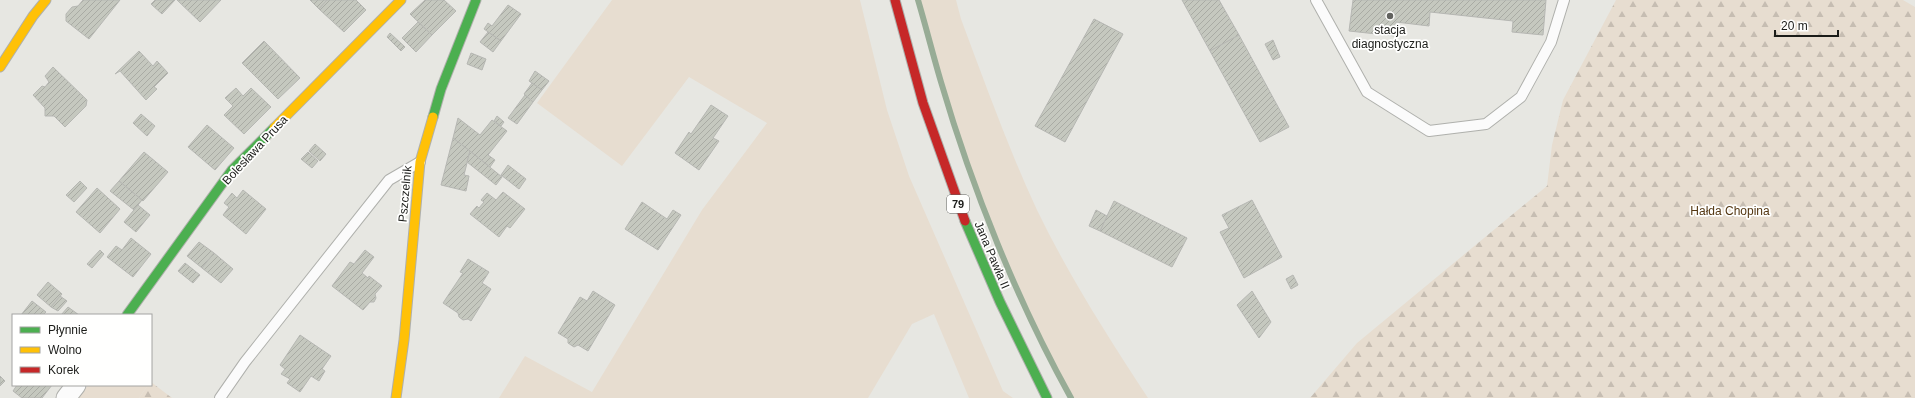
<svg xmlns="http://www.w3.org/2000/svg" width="1915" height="398" font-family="Arial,sans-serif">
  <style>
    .green { fill: #e7ddd0 }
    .forest { fill: url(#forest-firs) }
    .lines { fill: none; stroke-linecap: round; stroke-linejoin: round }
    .stream { stroke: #98ac96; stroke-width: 6 }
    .building { fill: url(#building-hatch); stroke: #b6b7b3 }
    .lane-casing { stroke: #afb0ac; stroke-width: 12 }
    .street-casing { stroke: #afb0ac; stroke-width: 21 }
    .fast-casing { stroke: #afb0ac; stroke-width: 11 }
    .slow-casing { stroke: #afb0ac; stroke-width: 11 }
    .jam-casing { stroke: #afb0ac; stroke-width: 11 }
    .lane { stroke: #fbfbfb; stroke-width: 10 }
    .street { stroke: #fbfbfb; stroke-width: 19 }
    .fast { stroke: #4caf50; stroke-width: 9 }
    .slow { stroke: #ffc107; stroke-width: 9 }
    .jam { stroke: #c62828; stroke-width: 9 }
    .poi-dot { fill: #62635f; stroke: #fffffe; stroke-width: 1.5 }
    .labels { text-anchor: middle; stroke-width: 3.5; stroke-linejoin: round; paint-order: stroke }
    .shield { fill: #fffffe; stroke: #5f605e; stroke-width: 1 }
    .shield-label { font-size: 11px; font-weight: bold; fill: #1b1c19 }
    .poi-label { font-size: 12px; fill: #1b1c19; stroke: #fffffe }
    .street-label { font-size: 12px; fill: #1b1c19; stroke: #fffffe }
    .park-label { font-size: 12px; fill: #543712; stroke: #fffffe }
  </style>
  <defs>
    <pattern id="forest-firs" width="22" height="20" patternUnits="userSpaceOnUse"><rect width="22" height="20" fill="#e7ddd0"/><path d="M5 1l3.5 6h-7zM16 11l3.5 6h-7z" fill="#c6bdb2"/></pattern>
    <pattern id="building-hatch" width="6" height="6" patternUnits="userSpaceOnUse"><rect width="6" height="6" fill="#c5c8bf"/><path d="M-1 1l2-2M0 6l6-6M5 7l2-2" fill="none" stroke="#a9aba4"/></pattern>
  </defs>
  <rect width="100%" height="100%" fill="#e7e7e2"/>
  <g class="green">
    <path d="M612,0H860L887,110L909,176L1003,391L1013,398H969L934,314L912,324L868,398H499L525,356L592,392L702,210L767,123L689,77L622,166L537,103Z"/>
    <path d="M918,0H956L961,19C985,83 1008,148 1037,210C1069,276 1108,337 1148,398H1070C1001,272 958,137 918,0Z"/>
    <path d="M88,385H148L139,398H79Z"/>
  </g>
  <g class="forest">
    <path d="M1616,0H1903L1915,7V398H1310L1357,343L1547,186L1552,145L1563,100Z"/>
    <path d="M151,382L172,398H139L148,385H151Z"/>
  </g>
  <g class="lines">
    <path class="stream" d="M918,0C926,27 933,55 941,82C972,188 1017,301 1071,398"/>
  </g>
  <g class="building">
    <path d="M83,0H120L89,39L66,21V14L72,7L78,6Z"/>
    <path d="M155,0H175L162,14L151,4Z"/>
    <path d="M177,0H221L200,22Z"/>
    <path d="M310,0H327L319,9Z"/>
    <path d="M327,0H356L366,10L344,32L319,9Z"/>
    <path d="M425,0H444L456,11L432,35L410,14Z"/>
    <path d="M1182,0H1219L1239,35L1210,51Z"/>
    <path d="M1353,0H1546L1543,35L1512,32L1513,21L1430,12L1429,26L1396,22L1395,36L1349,31Z"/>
    <path d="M508,5L521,14L501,41L484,29L488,23L492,26Z"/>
    <path d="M1094,19L1123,34L1065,142L1035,126Z"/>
    <path d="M418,22L432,35L416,52L402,38Z"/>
    <path d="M488,32L501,41L493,52L480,42Z"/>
    <path d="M390,33L405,47L401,51L387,37Z"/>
    <path d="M1239,35L1289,127L1260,142L1210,51Z"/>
    <path d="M1273,40L1280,57L1273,60L1265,44Z"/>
    <path d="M264,41L300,78L278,99L242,63Z"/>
    <path d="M139,51L153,66L157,61L168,73L154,87L157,89L146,100L120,71L115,74Z"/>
    <path d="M471,53L486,59L482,70L467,64Z"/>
    <path d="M53,67L87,100L86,106L65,127L54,116H45V108L33,95L42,86L45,87L49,82L45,76Z"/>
    <path d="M535,71L549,81L542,90L529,81Z"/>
    <path d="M532,83L542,90L533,102L524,94Z"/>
    <path d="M236,88L243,96L251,88L271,107L244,134L224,115L233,106L225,98Z"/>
    <path d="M525,95L533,102L517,124L508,118Z"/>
    <path d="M711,105L728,116L713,138L719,141L699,170L675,153L689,132L691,134Z"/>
    <path d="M141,114L155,126L147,136L133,123Z"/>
    <path d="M497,116L504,122L501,126L494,121Z"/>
    <path d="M458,118L480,135L492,120L507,131L488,155L495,160L490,167L453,138Z"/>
    <path d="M207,125L234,148L215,170L188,147Z"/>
    <path d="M453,138L470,151L464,175L469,176L466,191L441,185Z"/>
    <path d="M315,144L326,154L320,161L309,151Z"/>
    <path d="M470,151L502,177L496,185L467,162Z"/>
    <path d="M144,152L168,172L143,201L119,181Z"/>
    <path d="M308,152L318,161L312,168L301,159Z"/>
    <path d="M508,165L526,179L519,189L501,175Z"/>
    <path d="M80,181L87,188L74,202L66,195Z"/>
    <path d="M119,181L142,200L134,210L110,191Z"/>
    <path d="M97,188L120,209L100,233L76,212Z"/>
    <path d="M243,190L266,209L246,234L223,215L229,207L224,203L232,193L237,198Z"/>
    <path d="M503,192L525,209L510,228L507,226L499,237L470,214L477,206L479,208L484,202L481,200L487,193L496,200Z"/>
    <path d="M1252,200L1282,257L1244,278L1220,232L1229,228L1222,215Z"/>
    <path d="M1114,201L1187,238L1172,267L1100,231Z"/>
    <path d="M642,202L667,219L673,210L681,215L658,250L625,229Z"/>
    <path d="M138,205L150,215L136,232L124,222Z"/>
    <path d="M1096,210L1107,216L1100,231L1089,226Z"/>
    <path d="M131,238L151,254L133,277L107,257L116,246L122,250Z"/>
    <path d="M199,242L214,253L202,268L187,256Z"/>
    <path d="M100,250L104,254L92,268L87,264Z"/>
    <path d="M365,250L374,257L362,273L368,278L369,276L382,286L375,294L376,298L374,302H370L363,310L332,286L350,262L354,264Z"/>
    <path d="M214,253L233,269L221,283L202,268Z"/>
    <path d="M468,259L489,272L482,283L491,289L471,321L468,319L463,320L459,317L458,313L443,303L463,273L460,272Z"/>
    <path d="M185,263L200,275L193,283L178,271Z"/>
    <path d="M1293,275L1298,285L1291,289L1286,279Z"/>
    <path d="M48,282L62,294L51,307L37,295Z"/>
    <path d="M593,291L615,305L588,351L578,345L574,347L568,343V339L558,333L580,297L587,301Z"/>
    <path d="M1252,291L1271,322L1259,338L1237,305Z"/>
    <path d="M60,296L67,301L58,311L51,307Z"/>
    <path d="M32,301L46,312L43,315H21Z"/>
    <path d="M68,307L79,315H61Z"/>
    <path d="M300,335L331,356L322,369L325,371L319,381L311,376L300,392L287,383L290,379L281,374L285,369L280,365Z"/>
    <path d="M0,376L5,381L0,386Z"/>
    <path d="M17,385H52L42,398H22L13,391Z"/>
  </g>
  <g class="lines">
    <defs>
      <g id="lane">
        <path d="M1316,0L1367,92L1429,131L1486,124L1521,97L1551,42L1564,0"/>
        <path d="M220,398L245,362L389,180L420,162"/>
      </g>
      <path id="street" d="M66,398L76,385"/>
      <g id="fast">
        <path d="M433,117L441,89L476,0"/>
        <path d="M965,221L1000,302L1047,398"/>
        <path d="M127,315L232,170L274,128"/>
      </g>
      <g id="slow">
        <path d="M0,67L33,16L46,0"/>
        <path d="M274,128L401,0"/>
        <path d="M396,398L404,340L420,162L433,117"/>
      </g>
      <path id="jam" d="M895,0L923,103L965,221"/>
    </defs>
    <use href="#lane" class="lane-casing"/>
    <use href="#street" class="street-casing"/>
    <use href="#fast" class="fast-casing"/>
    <use href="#slow" class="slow-casing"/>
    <use href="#jam" class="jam-casing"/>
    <use href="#lane" class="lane"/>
    <use href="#street" class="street"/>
    <use href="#fast" class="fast"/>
    <use href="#slow" class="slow"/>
    <use href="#jam" class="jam"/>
  </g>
  <circle class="poi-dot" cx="1390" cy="16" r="4"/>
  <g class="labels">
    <rect class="shield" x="947" y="195" width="22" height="18" rx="3"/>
    <g class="shield-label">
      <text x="958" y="208">79</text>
    </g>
    <g class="poi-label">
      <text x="1390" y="34">stacja<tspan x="1390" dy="14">diagnostyczna</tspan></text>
    </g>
    <g class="street-label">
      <text transform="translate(255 150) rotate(-47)" y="4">Bolesława Prusa</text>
      <text transform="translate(405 194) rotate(-85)" y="4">Pszczelnik</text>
      <text transform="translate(992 255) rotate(67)" y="4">Jana Pawła II</text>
    </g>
    <g class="park-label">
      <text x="1730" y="215">Hałda Chopina</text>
    </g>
  </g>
  <rect x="12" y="314" width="140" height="72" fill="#fffffe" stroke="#a4a4a2"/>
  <rect x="20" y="327" width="20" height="6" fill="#4caf50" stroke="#a4a4a2"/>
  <text x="48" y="334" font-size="12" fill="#1b1c19">Płynnie</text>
  <rect x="20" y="347" width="20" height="6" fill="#ffc107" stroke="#a4a4a2"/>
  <text x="48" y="354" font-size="12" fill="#1b1c19">Wolno</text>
  <rect x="20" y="367" width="20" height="6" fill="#c62828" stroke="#a4a4a2"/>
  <text x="48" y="374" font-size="12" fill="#1b1c19">Korek</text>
  <path d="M1775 30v6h63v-6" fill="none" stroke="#1b1c19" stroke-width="2"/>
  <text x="1781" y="30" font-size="12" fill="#1b1c19" stroke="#fffffe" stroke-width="3" paint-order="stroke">20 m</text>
</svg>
